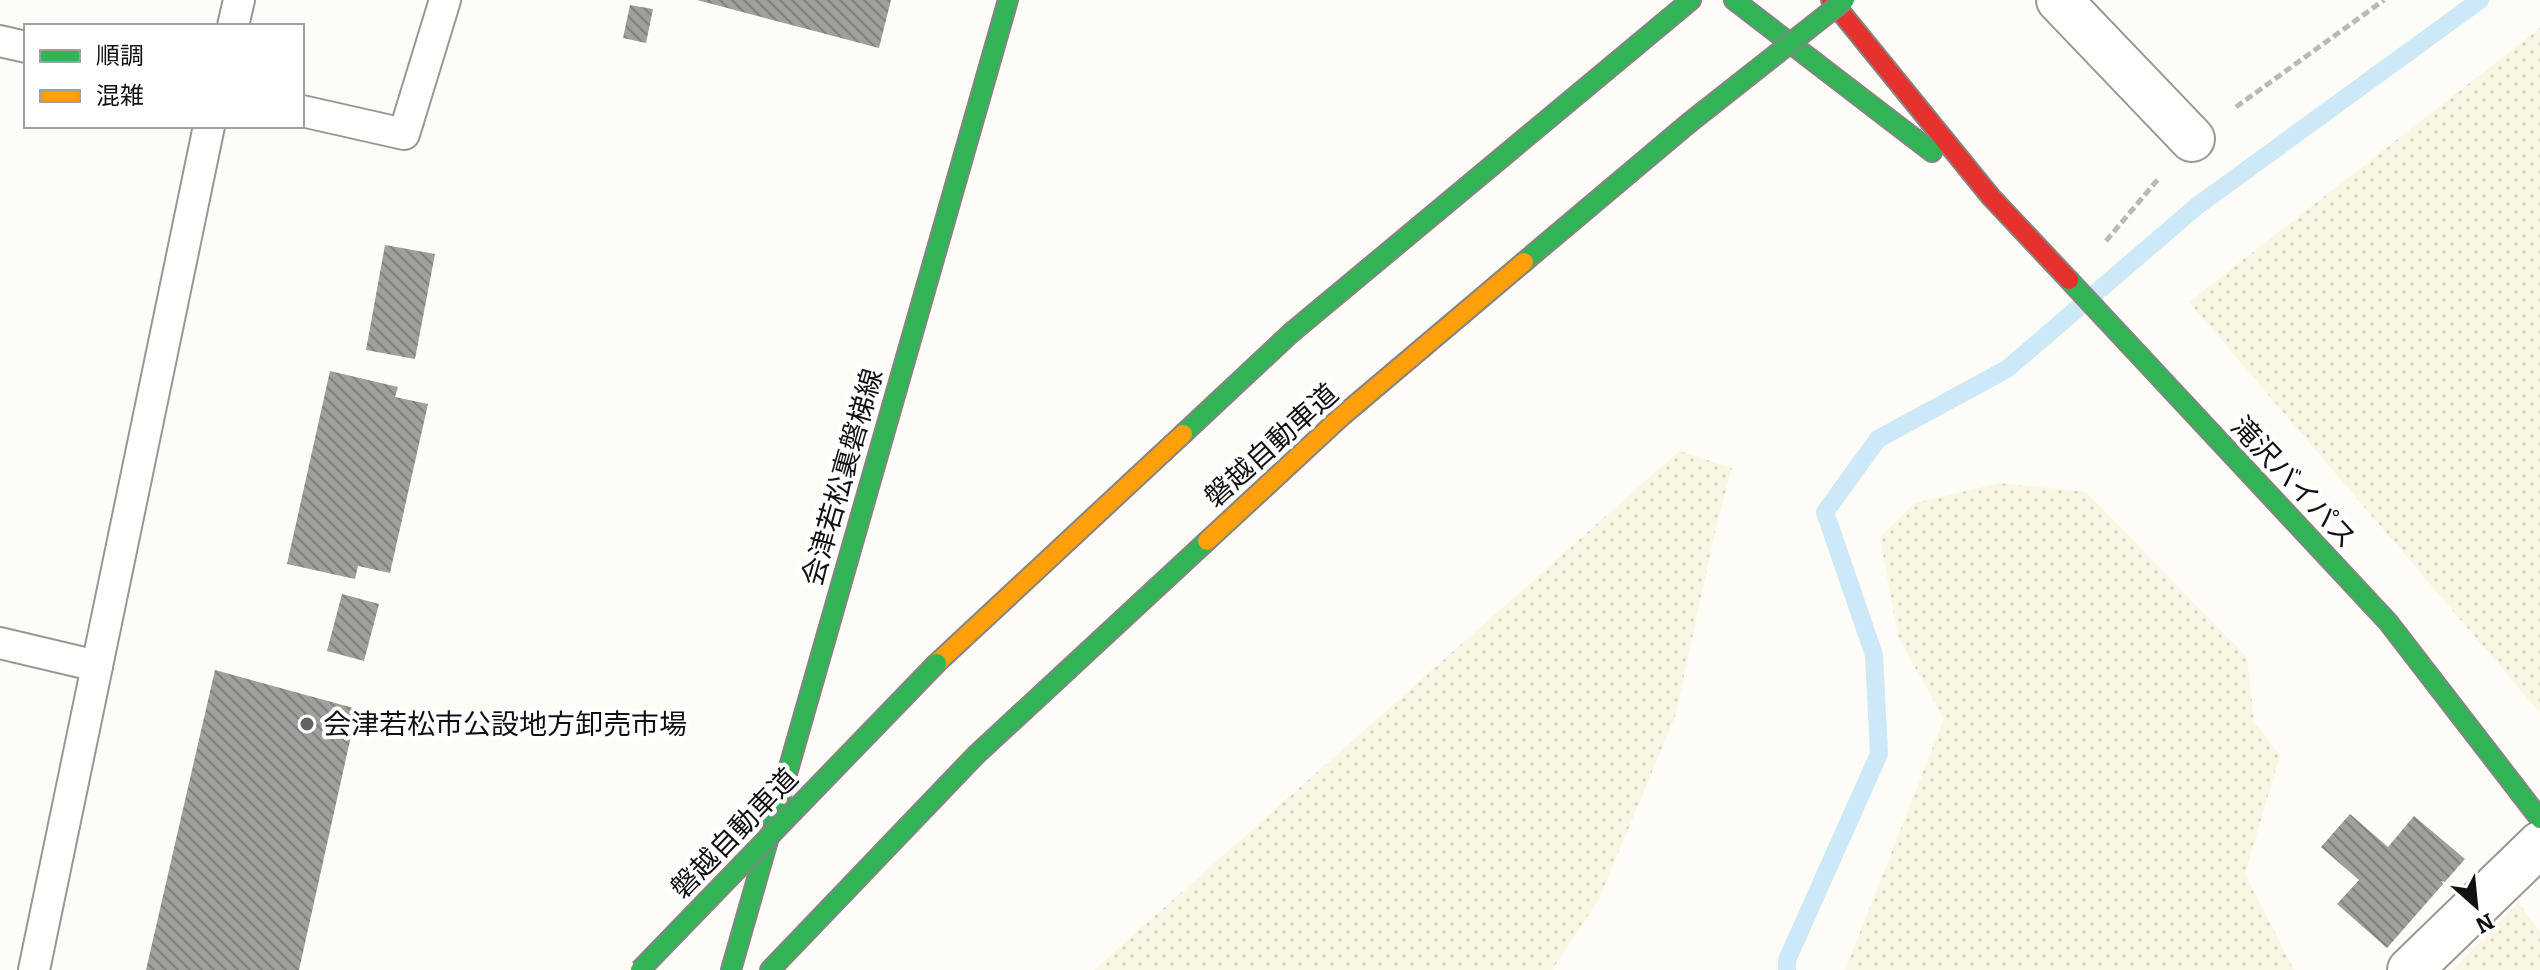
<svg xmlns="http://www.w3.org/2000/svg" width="2540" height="970" font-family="Bitter,'Noto Sans JP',serif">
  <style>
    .farmland { fill: url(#farmland-dots) }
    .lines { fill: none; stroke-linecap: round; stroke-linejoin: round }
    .stream { stroke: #cde8f7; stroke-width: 18 }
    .building { fill: url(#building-back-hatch) }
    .lane-casing { stroke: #979795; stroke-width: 34 }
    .street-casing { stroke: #979795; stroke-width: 48 }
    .fast-casing { stroke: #858482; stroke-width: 22 }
    .slow-casing { stroke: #858482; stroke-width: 22 }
    .jam-casing { stroke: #858482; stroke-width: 22 }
    .path { stroke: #b9b9b8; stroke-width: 5; stroke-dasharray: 8 4; stroke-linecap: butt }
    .lane { stroke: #fffffe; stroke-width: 30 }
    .street { stroke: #fffffe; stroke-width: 44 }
    .fast { stroke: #30b455; stroke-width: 18 }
    .slow { stroke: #ff9f0a; stroke-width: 18 }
    .jam { stroke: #e5322d; stroke-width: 18 }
    .fast-bridge-casing { stroke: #858482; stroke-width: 22; stroke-linecap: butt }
    .fast-bridge { stroke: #30b455; stroke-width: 18 }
    .poi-dot { fill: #646362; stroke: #fff; stroke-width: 3 }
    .labels { text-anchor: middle; stroke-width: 8; stroke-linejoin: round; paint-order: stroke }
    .street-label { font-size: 28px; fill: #111; stroke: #fff }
    .poi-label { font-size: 28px; fill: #111; stroke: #fff; text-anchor: start }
  </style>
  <defs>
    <pattern id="farmland-dots" width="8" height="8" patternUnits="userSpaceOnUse" patternTransform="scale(2)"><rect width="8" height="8" fill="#f9f7e4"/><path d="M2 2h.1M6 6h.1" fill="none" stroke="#d4d3c3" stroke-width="1.8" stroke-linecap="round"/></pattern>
    <pattern id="building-back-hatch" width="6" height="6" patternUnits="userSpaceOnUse" patternTransform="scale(2)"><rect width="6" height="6" fill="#a19f9c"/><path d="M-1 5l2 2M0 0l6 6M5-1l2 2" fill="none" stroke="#82807e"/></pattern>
  </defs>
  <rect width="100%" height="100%" fill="#fdfcf7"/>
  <g class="farmland">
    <path d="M2540,28V713L2189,302Z"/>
    <path d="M1679,451L1732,468L1717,524L1675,717L1599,899L1552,970H1094Z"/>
    <path d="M2000,483L2086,492L2247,657L2254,721L2280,755L2245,874L2294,970H1845L1944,719L1898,637L1880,537L1915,503Z"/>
    <path d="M2518,902L2540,932V970H2453Z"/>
  </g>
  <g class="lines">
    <path class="stream" d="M1787,970V960L1879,754L1874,655L1825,512L1878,439L2007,369L2197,206L2480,0"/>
  </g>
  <g class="building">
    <path d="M697,0H891L879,48Z"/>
    <path d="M630,5L653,9L646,43L623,38Z"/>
    <path d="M385,245L435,254L415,359L366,350Z"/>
    <path d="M330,371L398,387L395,397L428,404L390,573L358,566L355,579L287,564Z"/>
    <path d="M342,594L379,604L364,661L327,651Z"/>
    <path d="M215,670L357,709L299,970H146Z"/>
    <path d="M2350,814L2388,847L2414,816L2465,859L2387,948L2337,904L2359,880L2321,847Z"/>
  </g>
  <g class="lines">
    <defs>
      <g id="lane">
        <path d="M233,26L239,0"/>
        <path d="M0,41L26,47"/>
        <path d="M302,111L404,134L445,0"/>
        <path d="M0,643L97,666"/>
        <path d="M34,970L209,126"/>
      </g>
      <g id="street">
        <path d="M2059,0L2192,139"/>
        <path d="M2410,970L2540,844"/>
      </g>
      <g id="fast">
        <path d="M1734,0L1932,152"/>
        <path d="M1524,262L1689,123"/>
        <path d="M2069,280L2388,622L2540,819"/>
        <path d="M1183,434L1291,333L1691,0"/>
        <path d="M731,970L1008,0"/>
        <path d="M770,970L976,755L1207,541"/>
      </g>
      <g id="slow">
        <path d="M1207,541L1342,416L1524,262"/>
        <path d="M937,663L1183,434"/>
      </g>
      <path id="jam" d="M1831,0L1991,197L2069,280"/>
    </defs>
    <use href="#lane" class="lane-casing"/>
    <use href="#street" class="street-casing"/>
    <use href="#fast" class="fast-casing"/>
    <use href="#slow" class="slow-casing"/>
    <use href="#jam" class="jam-casing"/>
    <g class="path">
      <path d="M2236,107L2384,0"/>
      <path d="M2106,241L2159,178"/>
    </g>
    <use href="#lane" class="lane"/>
    <use href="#street" class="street"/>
    <use href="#fast" class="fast"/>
    <use href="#slow" class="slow"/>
    <use href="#jam" class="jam"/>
    <defs>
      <g id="fast-bridge">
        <path d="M1689,123L1845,0"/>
        <path d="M640,970L937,663"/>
      </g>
    </defs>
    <use href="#fast-bridge" class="fast-bridge-casing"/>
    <use href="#fast-bridge" class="fast-bridge"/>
  </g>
  <circle class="poi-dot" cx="307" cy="724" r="8"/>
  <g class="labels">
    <g class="street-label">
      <text transform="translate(1271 445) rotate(-42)" y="10">磐越自動車道</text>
      <text transform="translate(842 477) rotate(-74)" y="10">会津若松裏磐梯線</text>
      <text transform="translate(2294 482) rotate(47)" y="10">滝沢バイパス</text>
      <text transform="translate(734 833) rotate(-46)" y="10">磐越自動車道</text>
    </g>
    <g class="poi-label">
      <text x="323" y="734">会津若松市公設地方卸売市場</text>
    </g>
  </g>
  <rect x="24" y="24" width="280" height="104" fill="#ffffff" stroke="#a0a0a0" stroke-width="2"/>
  <rect x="40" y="50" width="40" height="12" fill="#30b455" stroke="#a0a0a0" stroke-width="2"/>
  <text x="96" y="64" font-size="24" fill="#111111">順調</text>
  <rect x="40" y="90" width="40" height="12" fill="#ff9f0a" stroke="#a0a0a0" stroke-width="2"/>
  <text x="96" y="104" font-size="24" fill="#111111">混雑</text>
  <g transform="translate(2476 906) rotate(153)" stroke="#ffffff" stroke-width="6" paint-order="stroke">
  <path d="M0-6L14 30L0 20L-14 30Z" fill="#111111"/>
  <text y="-12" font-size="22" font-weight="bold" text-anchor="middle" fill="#111111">N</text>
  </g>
</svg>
